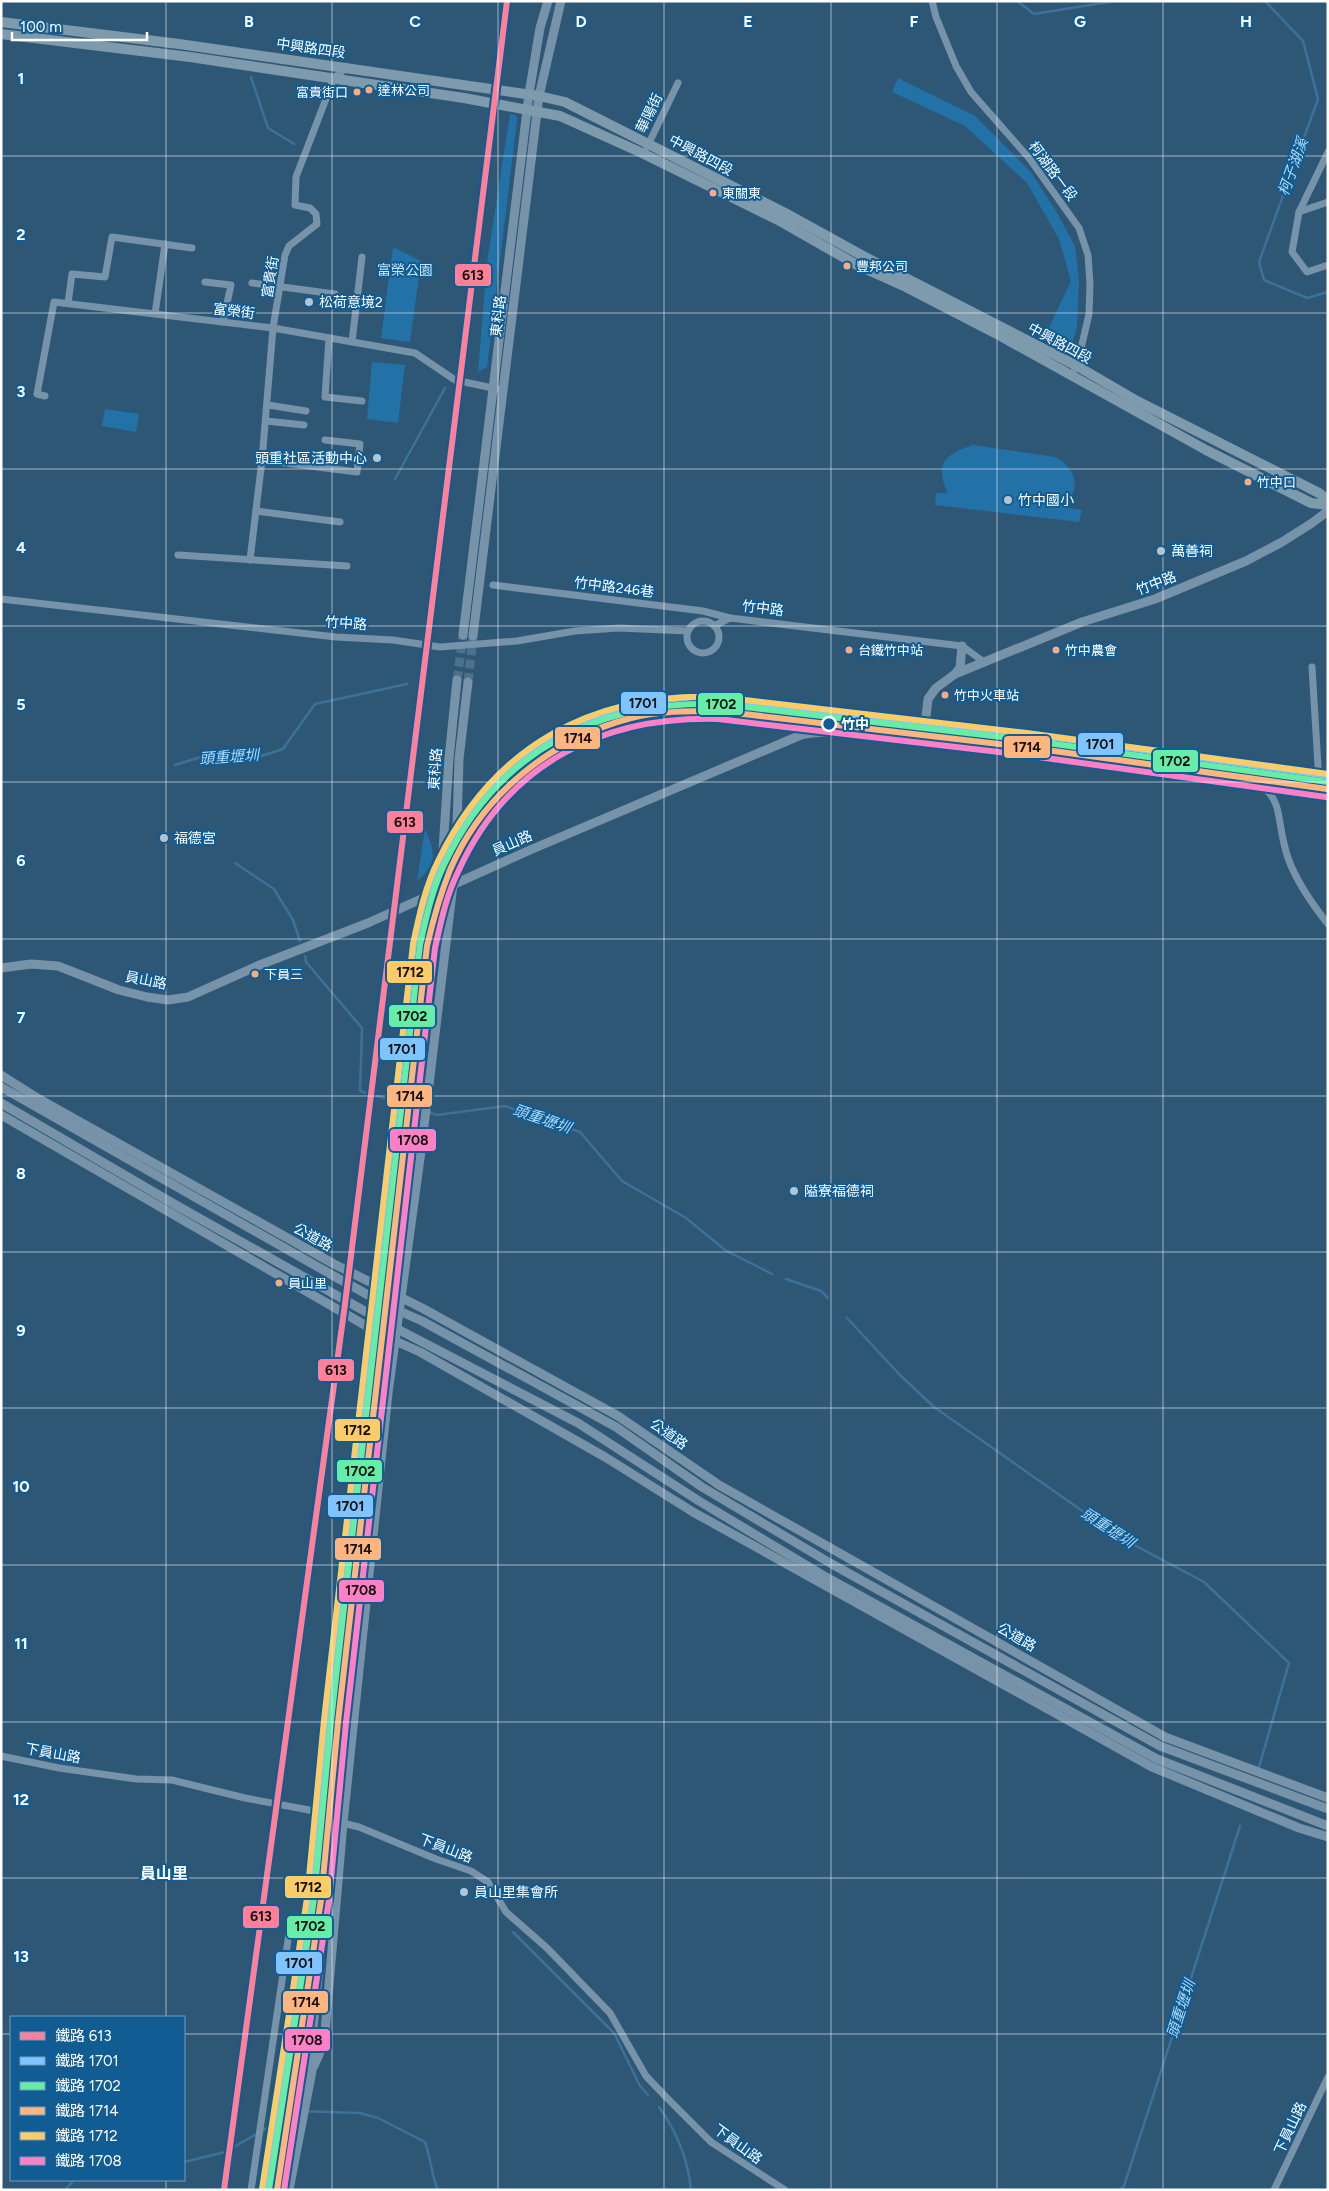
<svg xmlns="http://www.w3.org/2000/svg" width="1329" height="2191" font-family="Figtree,'Noto Sans TC',sans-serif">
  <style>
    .green { fill: #2272a8 }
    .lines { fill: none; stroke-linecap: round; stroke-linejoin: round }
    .stream { stroke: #3d7198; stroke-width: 2.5 }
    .tertiary-tunnel { stroke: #4d708b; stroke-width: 9; stroke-dasharray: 9 4.5; stroke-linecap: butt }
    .minor { stroke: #7793a9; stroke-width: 7 }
    .tertiary { stroke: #7793a9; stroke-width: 9 }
    .secondary { stroke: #7e9aad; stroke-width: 10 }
    .rail-1-casing { stroke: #115c93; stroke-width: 10 }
    .rail-2-casing { stroke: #115c93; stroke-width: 10 }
    .rail-3-casing { stroke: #115c93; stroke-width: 10 }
    .rail-4-casing { stroke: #115c93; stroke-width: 10 }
    .rail-5-casing { stroke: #115c93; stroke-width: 10 }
    .rail-6-casing { stroke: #115c93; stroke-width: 10 }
    .rail-1 { stroke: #ff8098; stroke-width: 6 }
    .rail-2 { stroke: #80c4ff; stroke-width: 6 }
    .rail-3 { stroke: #66eda8; stroke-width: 6 }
    .rail-4 { stroke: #ffb580; stroke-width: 6 }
    .rail-5 { stroke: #fdcc66; stroke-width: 6 }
    .rail-6 { stroke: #ff80c5; stroke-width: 6 }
    .grid { fill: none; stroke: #fff; stroke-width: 1; stroke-opacity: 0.55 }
    .bus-dot { fill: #ffa980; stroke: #115c93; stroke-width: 2 }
    .poi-dot { fill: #b6c4cf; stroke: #115c93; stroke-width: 2 }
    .stop-dot { fill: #115c93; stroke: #fff; stroke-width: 2.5 }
    .labels { text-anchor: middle; stroke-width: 4; stroke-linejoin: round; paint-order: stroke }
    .bus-label { font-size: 13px; fill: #fff; stroke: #115c93; text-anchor: start }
    .street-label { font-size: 14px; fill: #fff; stroke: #115c93 }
    .park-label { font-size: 14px; fill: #c6e7fd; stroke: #115c93 }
    .poi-label { font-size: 14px; fill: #fff; stroke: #115c93; text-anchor: start }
    .stop-label { font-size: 14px; font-weight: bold; fill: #fff; stroke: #115c93; text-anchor: start }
    .water-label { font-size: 15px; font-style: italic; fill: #abdafa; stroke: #115c93 }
    .quarter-label { font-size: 16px; font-weight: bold; fill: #fff; stroke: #115c93 }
    .grid-label { font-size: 16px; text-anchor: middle; font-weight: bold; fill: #fff; stroke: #115c93; stroke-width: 4; stroke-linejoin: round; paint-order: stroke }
    .line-badge { stroke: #115c93; stroke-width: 2 }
    .pale-badge-label { font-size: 14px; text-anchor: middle; font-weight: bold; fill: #111 }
  </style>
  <rect width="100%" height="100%" fill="#2e5776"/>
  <g class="green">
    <path d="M898,78L975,116L1030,171L1056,211L1075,246L1079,280L1077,328L1069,352L1044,338L1071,281L1059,239L1027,183L965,126L892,92Z"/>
    <path d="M510,114L516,115L517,120L487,367L478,372L487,263Z"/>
    <path d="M393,247L421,261L410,342L381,338Z"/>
    <path d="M372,362L405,365L398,423L367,419Z"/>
    <path d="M105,409L139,414L136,432L102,426Z"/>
    <path d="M973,445L1055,457C1077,468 1082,490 1063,507L1082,510L1079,522L935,505L936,493H948C934,464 945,454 973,445Z"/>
    <path d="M1177,751L1225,758L1222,776L1175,769Z"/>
    <path d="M425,829C435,852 438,863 417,881Z"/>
  </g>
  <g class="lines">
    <g class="stream">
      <path d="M1017,1L1034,14L1115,1"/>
      <path d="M1265,1L1303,41L1318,99L1259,262L1264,280L1307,298L1328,292"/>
      <path d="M251,77L268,128L294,144"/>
      <path d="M395,479L445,388"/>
      <path d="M175,765L201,757L233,759L258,757L283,749L315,704L407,684"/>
      <path d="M235,863L274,889L293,920L300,941"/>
      <path d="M305,956L306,962L362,1028L360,1091L423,1110"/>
      <path d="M428,1112L437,1115L505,1106L580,1132L622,1181L686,1218L725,1250L772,1274"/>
      <path d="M786,1279L821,1291L828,1298"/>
      <path d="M847,1318L900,1375L934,1407L1121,1538L1204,1582L1289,1663L1259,1767"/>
      <path d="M513,1932L614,2033L640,2086L648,2095"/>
      <path d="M659,2107C677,2132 688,2159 691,2190"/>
      <path d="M184,2162L225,2152L297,2111L360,2113L378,2118L425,2142C431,2158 431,2174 438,2190"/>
      <path d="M65,2190L74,2180"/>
      <path d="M1119,2190L1124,2186L1240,1826"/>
    </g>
    <g class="tertiary-tunnel">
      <path d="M457,680L463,635"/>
      <path d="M468,682L473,637"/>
    </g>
    <g class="minor">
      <path d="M932,1L936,17L956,66L971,92L1029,158L1079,228L1088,255L1090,284L1089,314L1077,366L1072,374"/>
      <path d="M647,147L678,83"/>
      <path d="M1328,152L1299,212L1292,252L1307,272L1328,265"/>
      <path d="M1299,212L1328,202"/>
      <path d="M205,282L231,285L223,322"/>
      <path d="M252,283L335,294"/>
      <path d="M68,303L72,274L105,277L112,237L192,248"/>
      <path d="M155,314L165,244"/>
      <path d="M329,338L325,397L362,401"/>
      <path d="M352,342L362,257"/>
      <path d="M45,396L37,394L54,302L273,328L415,353L455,380L502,390"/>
      <path d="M268,405L306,411"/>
      <path d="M266,421L304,425"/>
      <path d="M262,460L357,472L360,444L325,440"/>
      <path d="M256,511L340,522"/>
      <path d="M178,555L347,566"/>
      <path d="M250,560L262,460L273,328L285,255L289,246L317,224L316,214L310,208L295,205L296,177L334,78L347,67"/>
      <path d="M493,585L703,611L730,618"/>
      <path d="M1,599L336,637L393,640L440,647L517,641L575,631L619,628L688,631"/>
      <circle cx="703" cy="637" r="16"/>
      <path d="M714,626L730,618L962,646L984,662"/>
      <path d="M1312,667L1318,766"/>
      <path d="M924,735L1027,745L1227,773C1291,788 1272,811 1288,858C1297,883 1312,904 1328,924"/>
      <path d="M1,1756L59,1768L136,1779L172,1780L245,1798L309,1810L334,1821L359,1827L436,1859L471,1871L488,1882L506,1912L547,1948L610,2013L646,2076L664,2095L711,2142L785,2190"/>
      <path d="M251,2190L291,1920"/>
      <path d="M1274,2190L1328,2077"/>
    </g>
    <g class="tertiary">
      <path d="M463,635L529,94L540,28L548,1"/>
      <path d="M473,636L539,96L561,1"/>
      <path d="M955,674L960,668L962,646"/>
      <path d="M1,968L31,964L58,966L119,990L147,997L168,1000L188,997L257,966L368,923L530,850L801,735C842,725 886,747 924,735L928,699L936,688L955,674L1082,622L1155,599L1246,561L1282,542L1312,523L1328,511"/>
      <path d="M1,1075L39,1099L334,1264L422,1308L618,1416L719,1485L1165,1737L1328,1798"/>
      <path d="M1,1087L332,1275L388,1306L422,1321L616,1427L702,1487L830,1563L1160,1746L1328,1809"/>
      <path d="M1,1103L174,1204L384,1322L578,1423L699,1501L826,1577L1157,1759L1328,1826"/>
      <path d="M1,1115L382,1335L420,1352L605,1457L693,1512L1152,1767L1299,1828L1328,1837"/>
      <path d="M314,2066L324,2043L343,1823L388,1393L421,1151L456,860L459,759L468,682"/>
      <path d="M289,2190L312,2071V2039L380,1348L394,1276L439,911L449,758L457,680"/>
    </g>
    <g class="secondary">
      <path d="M1,22L179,44L539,96L565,102L785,213L863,256L1077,366L1137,401L1319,493L1328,500"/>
      <path d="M1,34L190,57L464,98L560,116L642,153L778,220L857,265L906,287L995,333L1206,450L1311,503L1328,505"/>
    </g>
    <defs>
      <path id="rail-1" d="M224,2190L345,1304L507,1"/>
      <path id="rail-2" d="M264,2190L309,1898L326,1720L414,945C419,927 421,907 428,890C468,787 532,731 638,704C656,700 676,699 695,697L1063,739L1328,776"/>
      <path id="rail-3" d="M269,2190L314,1899L331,1721L420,945C426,918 432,890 444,865C497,751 597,701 719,704L1026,740L1328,782"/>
      <path id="rail-4" d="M277,2190L321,1900L338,1722L427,946C433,920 440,895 450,870C483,793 552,739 631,718C659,711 689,711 718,711L1025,747L1327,789"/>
      <path id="rail-5" d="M262,2189L307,1898L324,1720L413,944C419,916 425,887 438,861C494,745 594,692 720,697L1027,733L1328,774"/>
      <path id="rail-6" d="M284,2190L329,1900L346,1723L435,948C441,922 446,896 458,872C507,763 603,716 718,719L1024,755L1326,797"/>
    </defs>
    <use href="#rail-1" class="rail-1-casing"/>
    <use href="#rail-2" class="rail-2-casing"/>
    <use href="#rail-3" class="rail-3-casing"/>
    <use href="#rail-4" class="rail-4-casing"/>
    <use href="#rail-5" class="rail-5-casing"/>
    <use href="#rail-6" class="rail-6-casing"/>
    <use href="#rail-1" class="rail-1"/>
    <use href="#rail-2" class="rail-2"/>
    <use href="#rail-3" class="rail-3"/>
    <use href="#rail-4" class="rail-4"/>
    <use href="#rail-5" class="rail-5"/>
    <use href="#rail-6" class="rail-6"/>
  </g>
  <path class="grid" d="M166,1V2017M332,1V2190M498,1V2190M664,1V2190M831,1V2190M997,1V2190M1163,1V2190M1,156H1328M1,313H1328M1,469H1328M1,626H1328M1,782H1328M1,939H1328M1,1096H1328M1,1252H1328M1,1408H1328M1,1565H1328M1,1722H1328M1,1878H1328M1,2034H11M184,2034H1328M166,2180V2190"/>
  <g class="bus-dot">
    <circle cx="369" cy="90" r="4.5"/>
    <circle cx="357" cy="92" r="4.5"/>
    <circle cx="713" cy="193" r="4.5"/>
    <circle cx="847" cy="266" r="4.5"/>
    <circle cx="1248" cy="482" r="4.5"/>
    <circle cx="849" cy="650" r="4.5"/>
    <circle cx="1056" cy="650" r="4.5"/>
    <circle cx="945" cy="695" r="4.5"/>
    <circle cx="255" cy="974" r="4.5"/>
    <circle cx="279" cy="1283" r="4.5"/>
  </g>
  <g class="poi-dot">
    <circle cx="309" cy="302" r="5"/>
    <circle cx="377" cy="458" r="5"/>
    <circle cx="1008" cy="500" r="5"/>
    <circle cx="1161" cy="551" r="5"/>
    <circle cx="164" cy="838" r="5"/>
    <circle cx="794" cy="1191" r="5"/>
    <circle cx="464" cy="1892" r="5"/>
  </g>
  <circle class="stop-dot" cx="829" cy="724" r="7"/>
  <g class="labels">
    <g class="bus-label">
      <text x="378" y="95">達林公司</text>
      <text x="348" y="97" text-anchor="end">富貴街口</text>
      <text x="722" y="198">東關東</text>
      <text x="856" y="271">豐邦公司</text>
      <text x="1257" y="487">竹中口</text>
      <text x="858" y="655">台鐵竹中站</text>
      <text x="1065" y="655">竹中農會</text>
      <text x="954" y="700">竹中火車站</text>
      <text x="264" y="979">下員三</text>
      <text x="288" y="1288">員山里</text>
    </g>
    <g class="street-label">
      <text transform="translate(311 48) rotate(8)" y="5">中興路四段</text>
      <text transform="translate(649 113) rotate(-64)" y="5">華陽街</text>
      <text transform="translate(701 155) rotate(28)" y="5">中興路四段</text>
      <text transform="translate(1053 171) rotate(53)" y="5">柯湖路一段</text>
      <text transform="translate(270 277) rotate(-81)" y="5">富貴街</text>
      <text transform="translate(234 311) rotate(7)" y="5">富榮街</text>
      <text transform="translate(498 316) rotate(-83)" y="5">東科路</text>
      <text transform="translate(1060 343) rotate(28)" y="5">中興路四段</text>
      <text transform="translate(1156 583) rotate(-21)" y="5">竹中路</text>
      <text transform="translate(614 587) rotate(7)" y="5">竹中路246巷</text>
      <text transform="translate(763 608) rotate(7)" y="5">竹中路</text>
      <text transform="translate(346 623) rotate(4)" y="5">竹中路</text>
      <text transform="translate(435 769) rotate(-86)" y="5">東科路</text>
      <text transform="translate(512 843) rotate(-24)" y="5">員山路</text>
      <text transform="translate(146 980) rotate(11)" y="5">員山路</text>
      <text transform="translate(313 1237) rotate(29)" y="5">公道路</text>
      <text transform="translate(669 1434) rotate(35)" y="5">公道路</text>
      <text transform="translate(1017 1637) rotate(30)" y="5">公道路</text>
      <text transform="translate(53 1753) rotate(10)" y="5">下員山路</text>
      <text transform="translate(446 1848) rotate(21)" y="5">下員山路</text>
      <text transform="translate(1290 2128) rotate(-65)" y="5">下員山路</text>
      <text transform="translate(738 2144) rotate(36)" y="5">下員山路</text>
    </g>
    <g class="park-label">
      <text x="405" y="275">富榮公園</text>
    </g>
    <g class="poi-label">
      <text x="319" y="307">松荷意境2</text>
      <text x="367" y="463" text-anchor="end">頭重社區活動中心</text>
      <text x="1018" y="505">竹中國小</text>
      <text x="1171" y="556">萬善祠</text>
      <text x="174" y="843">福德宮</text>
      <text x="804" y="1196">隘寮福德祠</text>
      <text x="474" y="1897">員山里集會所</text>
    </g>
    <g class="stop-label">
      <text x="841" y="729">竹中</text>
    </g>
    <g class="water-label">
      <text transform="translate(1293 167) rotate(-70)" y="5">柯子湖溪</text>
      <text transform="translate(229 757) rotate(-4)" y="5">頭重壢圳</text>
      <text transform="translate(542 1119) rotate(19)" y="5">頭重壢圳</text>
      <text transform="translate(1108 1528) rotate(33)" y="5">頭重壢圳</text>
      <text transform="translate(1181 2009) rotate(-72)" y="5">頭重壢圳</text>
    </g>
    <g class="quarter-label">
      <text x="164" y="1879">員山里</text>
    </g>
  </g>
  <g class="grid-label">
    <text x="249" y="27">B</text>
    <text x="415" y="27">C</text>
    <text x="581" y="27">D</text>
    <text x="748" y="27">E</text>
    <text x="914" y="27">F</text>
    <text x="1080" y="27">G</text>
    <text x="1246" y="27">H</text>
    <text x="21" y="84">1</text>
    <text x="21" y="240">2</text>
    <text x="21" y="397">3</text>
    <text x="21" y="553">4</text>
    <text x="21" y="710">5</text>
    <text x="21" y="866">6</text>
    <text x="21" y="1023">7</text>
    <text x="21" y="1179">8</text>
    <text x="21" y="1336">9</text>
    <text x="21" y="1492">10</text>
    <text x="21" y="1649">11</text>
    <text x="21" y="1805">12</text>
    <text x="21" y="1962">13</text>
  </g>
  <g class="line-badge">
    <rect x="454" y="263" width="38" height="24" rx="5" fill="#ff8098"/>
    <rect x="620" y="691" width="47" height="24" rx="5" fill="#80c4ff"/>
    <rect x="697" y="692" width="47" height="24" rx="5" fill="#66eda8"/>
    <rect x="554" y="726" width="47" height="24" rx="5" fill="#ffb580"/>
    <rect x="1077" y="732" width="47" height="24" rx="5" fill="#80c4ff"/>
    <rect x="1003" y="735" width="48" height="24" rx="5" fill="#ffb580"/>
    <rect x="1152" y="749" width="47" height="24" rx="5" fill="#66eda8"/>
    <rect x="386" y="810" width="38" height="24" rx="5" fill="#ff8098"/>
    <rect x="386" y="960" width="47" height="24" rx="5" fill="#fdcc66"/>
    <rect x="388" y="1004" width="48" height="24" rx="5" fill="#66eda8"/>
    <rect x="379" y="1037" width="47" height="24" rx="5" fill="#80c4ff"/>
    <rect x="386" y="1084" width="47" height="24" rx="5" fill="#ffb580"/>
    <rect x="389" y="1128" width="48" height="24" rx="5" fill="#ff80c5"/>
    <rect x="317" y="1358" width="38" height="24" rx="5" fill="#ff8098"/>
    <rect x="334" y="1418" width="47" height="24" rx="5" fill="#fdcc66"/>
    <rect x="336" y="1459" width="47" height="24" rx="5" fill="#66eda8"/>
    <rect x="327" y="1494" width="47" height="24" rx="5" fill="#80c4ff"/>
    <rect x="334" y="1537" width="48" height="24" rx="5" fill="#ffb580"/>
    <rect x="338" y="1579" width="47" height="24" rx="5" fill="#ff80c5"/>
    <rect x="284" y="1875" width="48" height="24" rx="5" fill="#fdcc66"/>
    <rect x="242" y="1905" width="38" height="24" rx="5" fill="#ff8098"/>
    <rect x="286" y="1915" width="47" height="24" rx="5" fill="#66eda8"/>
    <rect x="275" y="1951" width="48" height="24" rx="5" fill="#80c4ff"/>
    <rect x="282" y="1990" width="47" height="24" rx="5" fill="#ffb580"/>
    <rect x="284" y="2028" width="47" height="24" rx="5" fill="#ff80c5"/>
  </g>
  <g class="pale-badge-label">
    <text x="473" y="280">613</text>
    <text x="643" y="708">1701</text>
    <text x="721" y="709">1702</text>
    <text x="578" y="743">1714</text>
    <text x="1100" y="749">1701</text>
    <text x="1027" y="752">1714</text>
    <text x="1175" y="766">1702</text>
    <text x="405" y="827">613</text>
    <text x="410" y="977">1712</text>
    <text x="412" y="1021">1702</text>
    <text x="402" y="1054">1701</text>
    <text x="410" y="1101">1714</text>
    <text x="413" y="1145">1708</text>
    <text x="336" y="1375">613</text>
    <text x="357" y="1435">1712</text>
    <text x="360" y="1476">1702</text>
    <text x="350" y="1511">1701</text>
    <text x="358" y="1554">1714</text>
    <text x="361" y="1595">1708</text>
    <text x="308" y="1892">1712</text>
    <text x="261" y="1921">613</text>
    <text x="310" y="1931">1702</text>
    <text x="299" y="1968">1701</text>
    <text x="306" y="2007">1714</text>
    <text x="307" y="2045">1708</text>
  </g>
  <rect width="1329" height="2191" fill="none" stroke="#ffffff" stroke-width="5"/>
  <rect x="10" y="2016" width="175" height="165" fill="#115c93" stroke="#709dbe"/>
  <rect x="20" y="2032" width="25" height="8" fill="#ff8098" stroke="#709dbe"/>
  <text x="55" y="2041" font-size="15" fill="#ffffff">鐵路 613</text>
  <rect x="20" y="2057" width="25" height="8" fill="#80c4ff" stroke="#709dbe"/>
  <text x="55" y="2066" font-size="15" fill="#ffffff">鐵路 1701</text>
  <rect x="20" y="2082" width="25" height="8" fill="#66eda8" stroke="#709dbe"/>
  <text x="55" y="2091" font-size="15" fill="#ffffff">鐵路 1702</text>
  <rect x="20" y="2107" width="25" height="8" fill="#ffb580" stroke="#709dbe"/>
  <text x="55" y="2116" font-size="15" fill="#ffffff">鐵路 1714</text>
  <rect x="20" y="2132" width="25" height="8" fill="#fdcc66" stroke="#709dbe"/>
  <text x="55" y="2141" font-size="15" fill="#ffffff">鐵路 1712</text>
  <rect x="20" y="2157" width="25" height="8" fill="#ff80c5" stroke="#709dbe"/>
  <text x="55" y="2166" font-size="15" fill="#ffffff">鐵路 1708</text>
  <path d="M12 32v8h135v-8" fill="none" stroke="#ffffff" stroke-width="2.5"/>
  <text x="20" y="32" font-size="15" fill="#ffffff" stroke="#115c93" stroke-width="4" paint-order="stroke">100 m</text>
</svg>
